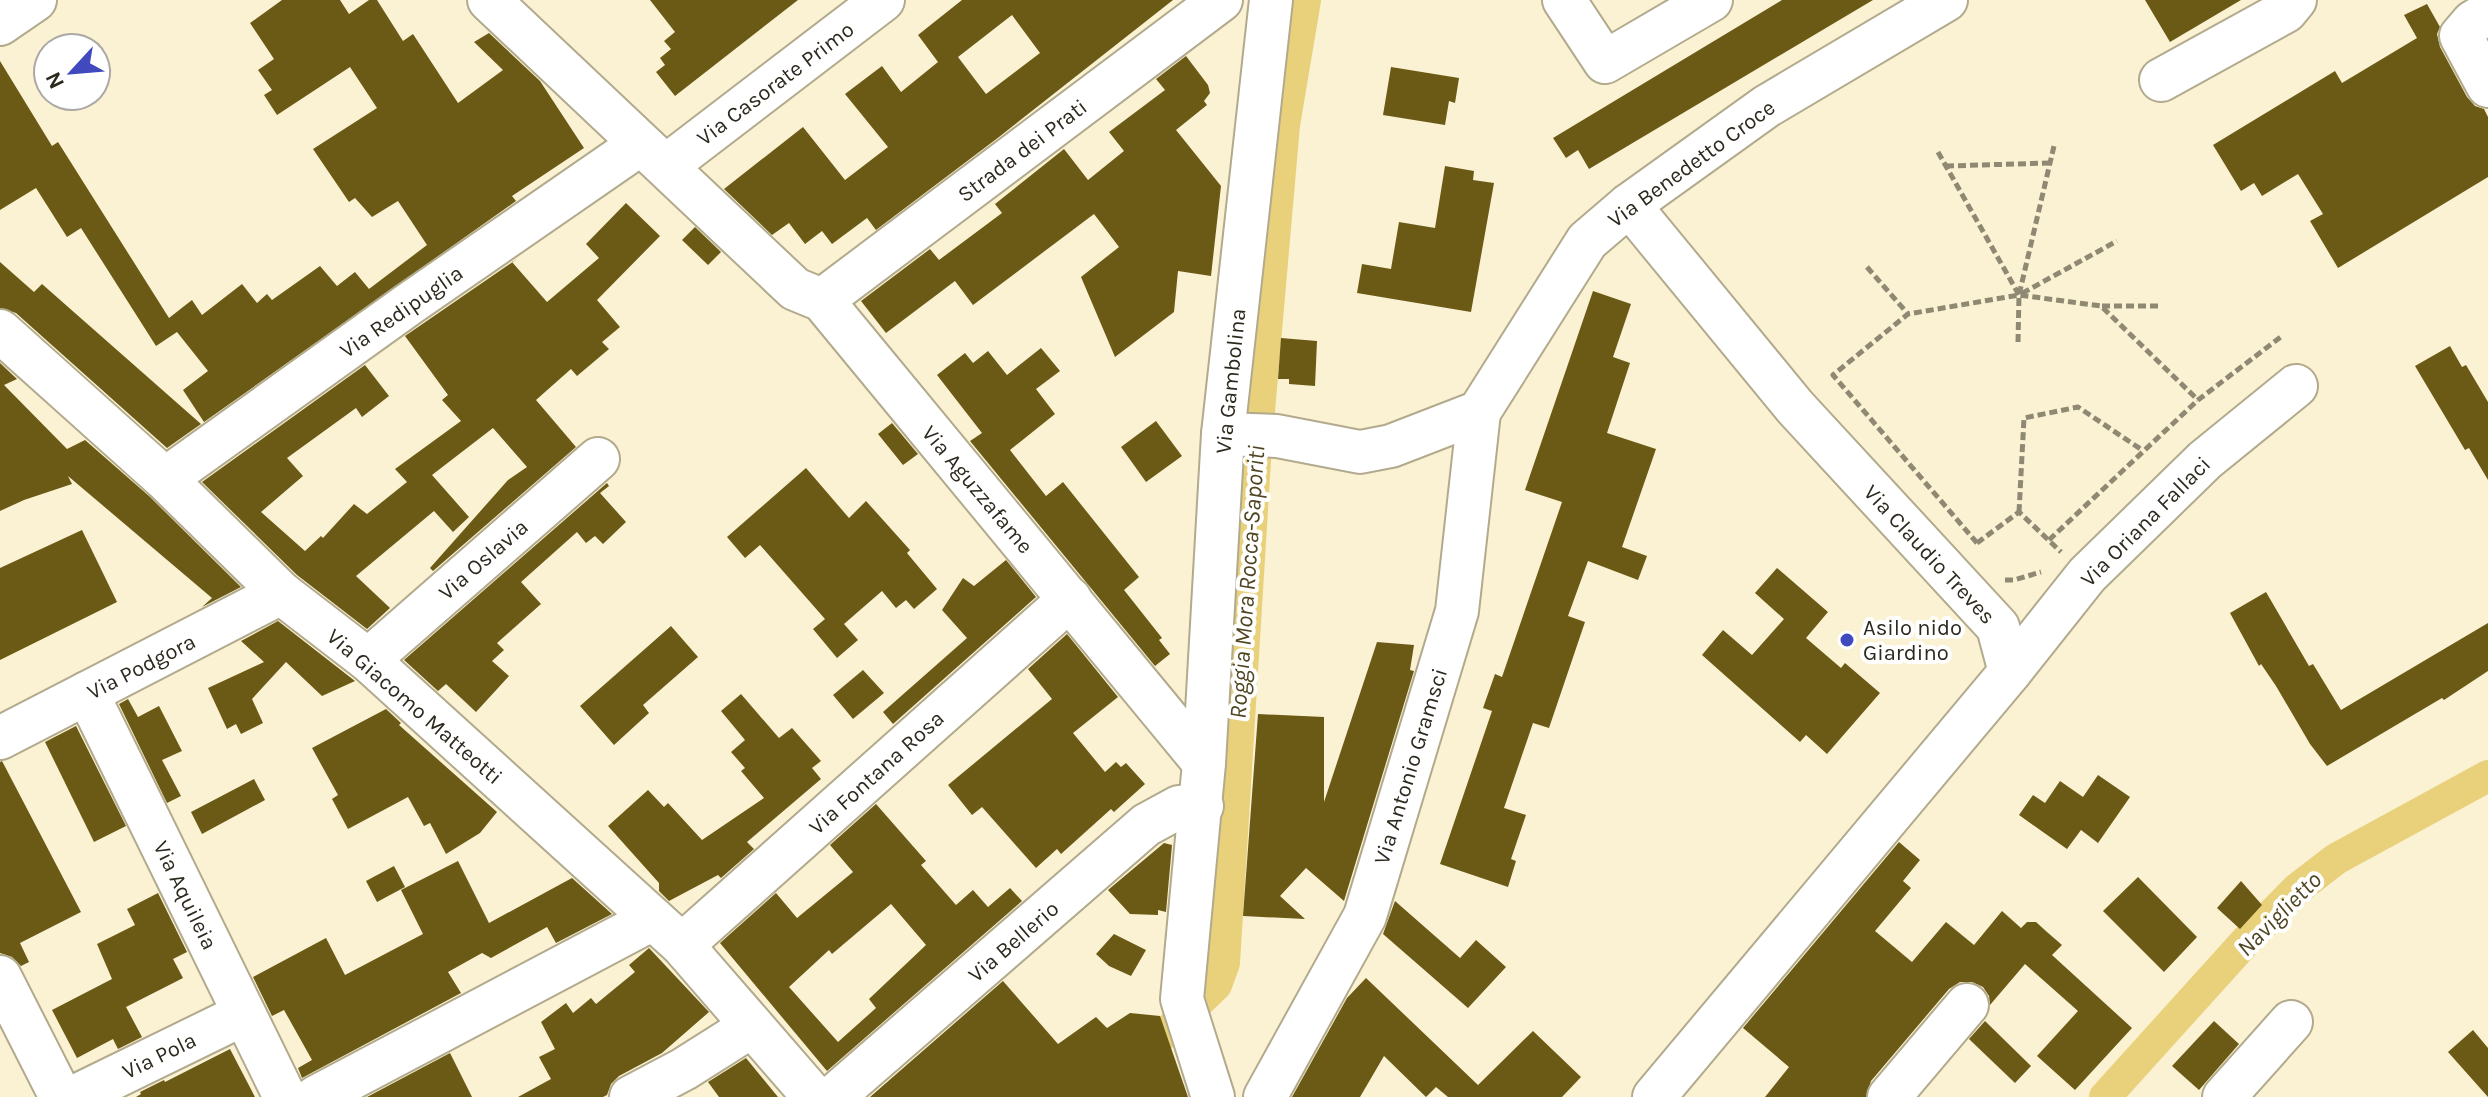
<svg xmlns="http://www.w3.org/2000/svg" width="2488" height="1097" font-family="Karla,sans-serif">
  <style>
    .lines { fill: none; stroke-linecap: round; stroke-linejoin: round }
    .canal { stroke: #e9d17c; stroke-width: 32 }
    .building { fill: #6b5a15; fill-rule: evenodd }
    .minor-casing { stroke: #b2aa8d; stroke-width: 46 }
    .path { stroke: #8f8974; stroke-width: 5; stroke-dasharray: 8 4; stroke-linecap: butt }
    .minor { stroke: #fff; stroke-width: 42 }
    .poi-dot { fill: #4049bd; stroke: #fff; stroke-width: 3 }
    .labels { text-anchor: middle; stroke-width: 8; stroke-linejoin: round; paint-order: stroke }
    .street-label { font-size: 22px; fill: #2d291e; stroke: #fff }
    .poi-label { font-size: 22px; fill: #2d291e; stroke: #fff; text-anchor: start }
    .water-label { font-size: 24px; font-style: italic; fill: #4f4520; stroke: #fff }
  </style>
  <rect width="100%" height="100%" fill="#fbf2d3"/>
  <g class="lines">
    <g class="canal">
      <path d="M1075,1097L1168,1031L1216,985L1224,963L1256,445L1284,125L1305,0"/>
      <path d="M2105,1097L2246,941L2297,889L2336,859L2488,776"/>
    </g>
  </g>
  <g class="building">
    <path d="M282,0H340L349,14L369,0H377L403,41L413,34L458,103L503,70L474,42L489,33L540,81L584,148L512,196L516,201L204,422L183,390L208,371L177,332L156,346L81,228L67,237L36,188L0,210V61L52,146L58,142L169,318L192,300L202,315L242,284L257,303L267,294L272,300L320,266L337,286L355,272L369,289L427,245L398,201L372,217L355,198L349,202L313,149L377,108L350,67L277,115L264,95L272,90L258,70L274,59L250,23Z"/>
    <path d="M650,0H798L675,96L656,72L665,65L660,58L671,49L664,41L675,32Z"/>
    <path d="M962,0H1173L999,137L876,230L867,218L832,244L822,231L805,244L789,223L772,235L724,189L803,127L845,180L888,147L845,94L882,66L901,92L938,62L918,35ZM1012,15L1040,53L986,94L958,57Z"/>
    <path d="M1782,0H1873L1589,169L1578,150L1566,158L1553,138Z"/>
    <path d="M2145,0H2241L2170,42Z"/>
    <path d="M2427,4L2440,27L2437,34L2440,47L2467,97L2475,106L2484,109L2488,117V177L2338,268L2310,221L2323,214L2298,174L2262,196L2254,183L2241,191L2213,145L2335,71L2342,83L2417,38L2404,15Z"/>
    <path d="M1186,56L1208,85L1210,93L1204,101L1207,105L1176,130L1221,186L1211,276L1178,271L1174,312L1115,357L1081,277L1119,247L1094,214L973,305L955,281L886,333L861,301L930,249L939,260L1002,213L995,204L1064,149L1088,180L1124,151L1109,132L1165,90L1156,79Z"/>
    <path d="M1391,67L1459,78L1455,103L1449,101L1445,125L1383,115Z"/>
    <path d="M1445,166L1474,171L1473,180L1494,183L1471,312L1357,293L1362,264L1391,269L1399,222L1435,228Z"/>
    <path d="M626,203L660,236L597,300L620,327L602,342L609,349L577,376L571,369L536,400L576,447L433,571L430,568L508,480L527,467L493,428L432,475L469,517L453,532L434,511L356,576L390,608L367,629L297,575L202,482L365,365L389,396L362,417L356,408L287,458L303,476L261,512L305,551L321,536L323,538L354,504L367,514L407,482L395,469L461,421L442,400L448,395L405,336L517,259L512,262L547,302L599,258L586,244Z"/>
    <path d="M695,227L721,252L708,265L682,240Z"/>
    <path d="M0,262L34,292L42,284L201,424L167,448L16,313L0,308Z"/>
    <path d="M1593,291L1631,304L1613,357L1630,363L1607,433L1656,449L1622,547L1647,556L1638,580L1588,561L1568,616L1585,622L1549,728L1533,723L1504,808L1526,815L1511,859L1516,861L1508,887L1440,864L1492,711L1483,708L1495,674L1502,677L1562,502L1525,490Z"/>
    <path d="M1281,338L1317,341L1315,386L1289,384V379H1278Z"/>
    <path d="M2450,346L2462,367L2466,365L2488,402V480L2469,448L2465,450L2415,366Z"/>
    <path d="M1041,348L1060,371L1036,389L1055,414L1010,450L1046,496L1063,482L1139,577L1124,590L1162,638L1159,640L1170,654L1155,666L970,441L982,433L937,375L965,353L973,363L988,351L1007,375Z"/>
    <path d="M0,363L17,379L4,385L67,449L85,440L149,496L241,587L202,607L212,598L68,476L72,484L24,500L0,511Z"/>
    <path d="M1156,421L1182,456L1146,482L1121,447Z"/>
    <path d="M892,423L918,454L903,465L878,434Z"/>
    <path d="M806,468L849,518L866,501L910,550L907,553L937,589L914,609L906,600L896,608L882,591L844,624L858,640L837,658L813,629L825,619L760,545L745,558L727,537Z"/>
    <path d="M607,483L609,486L600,493L626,522L603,544L595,536L586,543L577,532L521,582L541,604L497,643L504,650L492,661L509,676L476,712L446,684L438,691L404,660Z"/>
    <path d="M82,530L117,602L0,660V568Z"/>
    <path d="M1006,560L1036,597L893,724L883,712L967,638L942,610L963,578L974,586Z"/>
    <path d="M1777,568L1828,612L1806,638L1841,668L1845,663L1880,693L1827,754L1806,735L1800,742L1702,655L1723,630L1752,655L1784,619L1755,593Z"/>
    <path d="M2266,592L2309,666L2313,664L2341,710L2488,623V671L2444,700L2442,698L2327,766L2310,744L2276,686L2261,664L2259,666L2230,613Z"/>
    <path d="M278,621L355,681L322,696L286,662L252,699L263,723L241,734L236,724L227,729L208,688L264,662L241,641Z"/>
    <path d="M671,626L698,657L643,705L649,713L614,745L580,706Z"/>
    <path d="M1067,634L1118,697L1073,733L1105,772L1116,762L1121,767L1126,763L1145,784L1114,812L1111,809L1061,854L1057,849L1036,868L982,807L972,815L948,785L1052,699L1028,669Z"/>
    <path d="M1377,642L1414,645L1410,670L1414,671L1344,901L1306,868L1280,896L1305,919L1243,916L1258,714L1324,717V802Z"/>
    <path d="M863,670L884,693L853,719L833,695Z"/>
    <path d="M741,694L779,738L792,728L821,761L812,768L821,779L747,842L754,849L721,878L718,875L669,901L659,891V883L608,826L648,790L664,807L668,803L702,840L764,798L741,771L745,768L731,752L745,740L721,711Z"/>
    <path d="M128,699L138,717L159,706L182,751L162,760L181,796L167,803L119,704Z"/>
    <path d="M386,709L401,723L399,725L497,812L480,833L446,854L430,823L424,826L408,797L348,829L332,799L338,795L312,748Z"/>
    <path d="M76,726L126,826L94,842L45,742Z"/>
    <path d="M2,761L81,912L20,943L29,962L21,966L12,957L0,953V762Z"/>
    <path d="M2098,775L2130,797L2098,843L2081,830L2067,849L2019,815L2033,795L2045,803L2060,781L2083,797Z"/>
    <path d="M254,779L265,800L202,834L191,812Z"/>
    <path d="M876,804L926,861L921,865L956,905L973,890L988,907L1010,888L1022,901L827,1071L720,943L776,893L797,918L853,872L830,845ZM891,904L926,945L869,999L876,1008L838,1042L789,987L829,950L832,954Z"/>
    <path d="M1899,842L1920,860L1903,881L1911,888L1875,931L1912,962L1946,922L1974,945L2002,911L2021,928L2027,922H2036L2047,932L2062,945L2052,955L2132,1028L2075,1090L2037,1056L2078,1011L2025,964L1990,1005L1989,996L1983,987L1972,982H1960L1949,989L1871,1081L1866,1097H1765L1789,1067L1743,1028Z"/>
    <path d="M1164,843L1172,845L1166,912L1158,910V915L1130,914L1108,890Z"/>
    <path d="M458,861L489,923L572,878L612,914L556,943L547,927L491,958L482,953L448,972L461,993L302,1078L298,1068L312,1060L284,1010L272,1016L253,977L326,938L345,975L423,934L401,890Z"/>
    <path d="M394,866L405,887L377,902L366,881Z"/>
    <path d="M2138,877L2197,937L2164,972L2103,911Z"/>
    <path d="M2241,881L2262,905L2240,929L2217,908Z"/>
    <path d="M158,893L187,952L173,959L183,978L126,1007L142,1037L118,1049L113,1039L77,1058L52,1010L112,979L97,944L135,925L127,909Z"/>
    <path d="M1395,901L1460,958L1476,940L1506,967L1468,1008L1383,934Z"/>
    <path d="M1114,934L1146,950L1131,976L1109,966L1096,954Z"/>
    <path d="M649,948L709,1012L662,1053L619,1076L611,1084L607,1095L603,1097H518L551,1079L539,1057L555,1049L541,1022L566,1003L573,1013L591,998L596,1004L635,972L629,965Z"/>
    <path d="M1366,978L1478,1085L1533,1031L1581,1077L1562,1097H1448L1436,1087L1426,1097L1384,1056L1360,1097H1292L1347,998Z"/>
    <path d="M1003,981L1058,1044L1096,1017L1107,1028L1130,1013L1160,1016L1188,1097H870Z"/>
    <path d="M1985,1021L2031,1066L2015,1083L1969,1039Z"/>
    <path d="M2214,1021L2239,1044L2199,1090L2172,1066Z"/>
    <path d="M2473,1030L2488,1048V1097L2448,1052Z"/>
    <path d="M230,1049L255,1097H136L141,1094L140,1092L164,1080L165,1082Z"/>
    <path d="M450,1053L472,1097H367Z"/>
    <path d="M746,1058L778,1097H719L708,1082Z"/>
  </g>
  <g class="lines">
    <defs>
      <g id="minor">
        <path d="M489,0L795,289L822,300L1204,763L1182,999L1213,1097"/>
        <path d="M1564,0L1605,62L1711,0"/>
        <path d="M2488,13L2473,22L2461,36L2488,86"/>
        <path d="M0,24L35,0"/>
        <path d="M2161,80L2286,11L2295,0"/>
        <path d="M666,166L883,0"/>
        <path d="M1629,205L1795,407L1998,627L2010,672L1654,1097"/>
        <path d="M822,300L1221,0"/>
        <path d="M0,331L165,479L281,593L368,660L682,945L814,1097"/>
        <path d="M1223,434L1277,436L1360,452L1391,446L1479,412L1587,241L1629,205L1767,106L1946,0"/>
        <path d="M165,479L409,304L639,145"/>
        <path d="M368,660L598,459"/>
        <path d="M2010,672L2087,575L2205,460L2296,386"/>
        <path d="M87,693L285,1097"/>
        <path d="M0,738L281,593"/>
        <path d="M1204,763L1223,434L1271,0"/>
        <path d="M682,945L1070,599"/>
        <path d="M0,977L61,1097"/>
        <path d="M74,1097L244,1014"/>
        <path d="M316,1097L653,919"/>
        <path d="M631,1097L684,1069L752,1026"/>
        <path d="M833,1097L1146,825L1179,807L1202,806"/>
        <path d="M1265,1097L1365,916L1457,611L1479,412"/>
        <path d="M1889,1097L1967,1005"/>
        <path d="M2224,1097L2291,1022"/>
      </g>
    </defs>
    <use href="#minor" class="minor-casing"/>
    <g class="path">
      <path d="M1938,152L2019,295L2117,241"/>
      <path d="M1946,166L2050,163"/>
      <path d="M1867,267L1908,314"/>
      <path d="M2102,306H2158"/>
      <path d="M2018,342L2019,295L2054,146"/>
      <path d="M2019,512L2024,418L2078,407L2142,450"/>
      <path d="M2049,540L2198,400L2282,336"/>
      <path d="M1977,543L1833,375L1908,314L2019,295L2101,306L2198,400"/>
      <path d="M1977,543L2019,512L2061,552"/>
      <path d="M2005,580H2014L2041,572"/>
    </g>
    <use href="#minor" class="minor"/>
  </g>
  <circle class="poi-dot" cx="1847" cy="640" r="8"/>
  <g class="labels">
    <g class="street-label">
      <text transform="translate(775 83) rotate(-37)" y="8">Via Casorate Primo</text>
      <text transform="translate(1022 150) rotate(-37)" y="8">Strada dei Prati</text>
      <text transform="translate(1691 163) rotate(-36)" y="8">Via Benedetto Croce</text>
      <text transform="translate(401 311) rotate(-35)" y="8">Via Redipuglia</text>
      <text transform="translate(1230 381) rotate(-84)" y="8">Via Gambolina</text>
      <text transform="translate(978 489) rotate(50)" y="8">Via Aguzzafame</text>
      <text transform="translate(2145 521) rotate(-45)" y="8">Via Oriana Fallaci</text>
      <text transform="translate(1930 554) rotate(47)" y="8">Via Claudio Treves</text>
      <text transform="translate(483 559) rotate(-41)" y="8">Via Oslavia</text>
      <text transform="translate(141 666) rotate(-27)" y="8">Via Podgora</text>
      <text transform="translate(415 706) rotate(41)" y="8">Via Giacomo Matteotti</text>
      <text transform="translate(1410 766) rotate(-73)" y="8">Via Antonio Gramsci</text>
      <text transform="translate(876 772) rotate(-42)" y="8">Via Fontana Rosa</text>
      <text transform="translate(186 895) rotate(64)" y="8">Via Aquileia</text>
      <text transform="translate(1013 941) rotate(-41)" y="8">Via Bellerio</text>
      <text transform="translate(159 1055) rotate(-26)" y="8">Via Pola</text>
    </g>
    <g class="poi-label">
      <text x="1863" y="635">Asilo nido<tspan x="1863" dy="25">Giardino</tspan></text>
    </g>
    <g class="water-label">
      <text transform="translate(1247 582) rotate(-86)" y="8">Roggia Mora Rocca-Saporiti</text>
      <text transform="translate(2279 914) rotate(-45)" y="8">Naviglietto</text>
    </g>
  </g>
  <g transform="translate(72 72) rotate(244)"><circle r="38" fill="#ffffff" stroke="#aba9a5" stroke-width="2"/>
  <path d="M0-6L14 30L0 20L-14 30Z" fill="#4049bd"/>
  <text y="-12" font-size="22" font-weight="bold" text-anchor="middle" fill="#2d291e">N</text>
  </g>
</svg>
